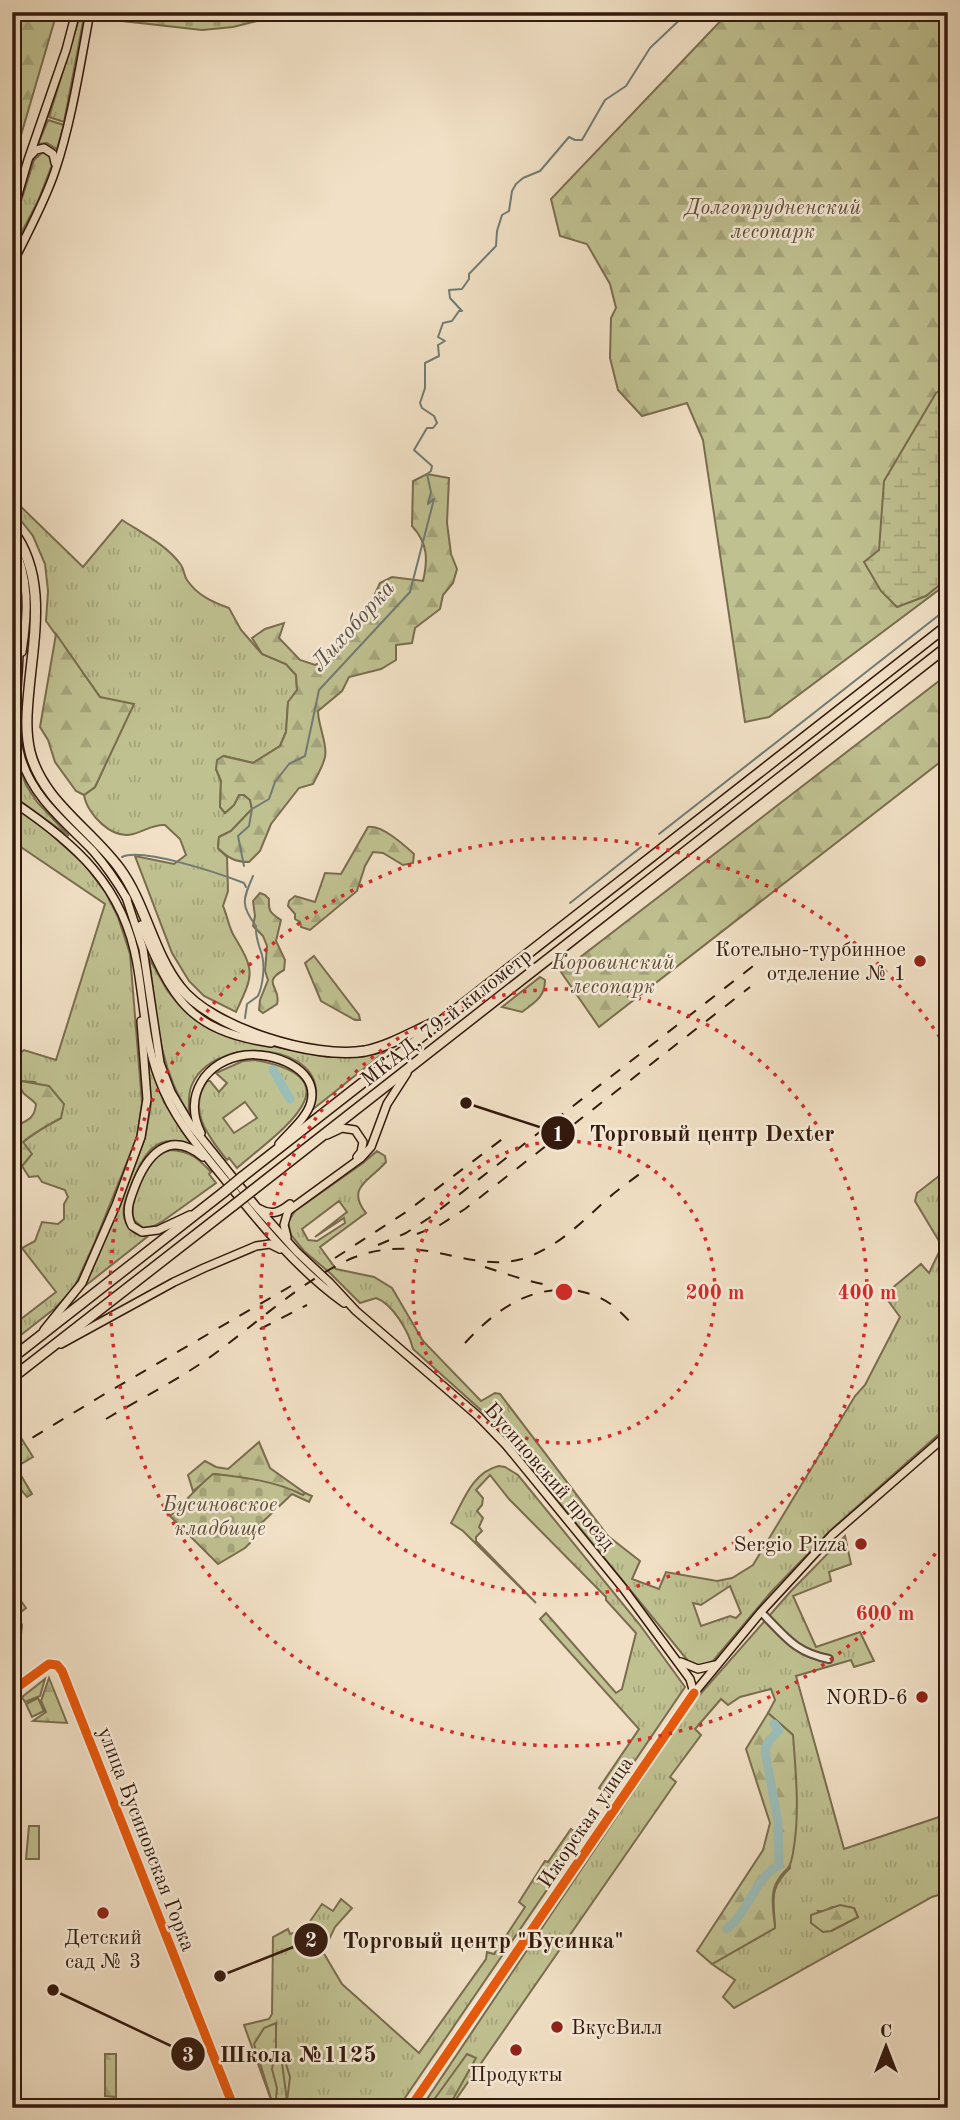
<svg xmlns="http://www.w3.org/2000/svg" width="960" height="2120" font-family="'Old Standard TT',serif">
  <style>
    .grass { fill: url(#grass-tufts); stroke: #7a6d4f; stroke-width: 2; fill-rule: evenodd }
    .forest { fill: url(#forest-firs); stroke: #7a6d4f; stroke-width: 2 }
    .wetland { fill: url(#wetland-marsh); stroke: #7a6d4f; stroke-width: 2 }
    .cemetery { fill: url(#cemetery-stones); stroke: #7a6d4f; stroke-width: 2 }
    .park { fill: #c0c191; stroke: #7a6d4f; stroke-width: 2 }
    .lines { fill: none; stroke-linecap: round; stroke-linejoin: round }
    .stream { stroke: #717b74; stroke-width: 2 }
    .river { stroke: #9bbdb8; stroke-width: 9 }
    .minor-casing { stroke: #624b3b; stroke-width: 10 }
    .major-casing { stroke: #33190d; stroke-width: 10 }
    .highway-casing { stroke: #33190d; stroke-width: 12 }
    .minor { stroke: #f6ebd9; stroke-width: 6 }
    .major { stroke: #f1e0c5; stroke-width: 7 }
    .highway { stroke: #f1e0c5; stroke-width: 9 }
    .rail { stroke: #33190d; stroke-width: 2; stroke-dasharray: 12 12; stroke-linecap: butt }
    .highway-bridge-casing { stroke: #33190d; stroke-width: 12; stroke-linecap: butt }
    .highway-bridge { stroke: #f1e0c5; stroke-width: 9 }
    .cycleway-casing { stroke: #f6ebd9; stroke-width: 13 }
    .cycleway { stroke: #e8590c; stroke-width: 9 }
    .ring { fill: none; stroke: #d62828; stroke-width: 3.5; stroke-dasharray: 3.5 7 }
    .poi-dot { fill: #8f2418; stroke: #f6ebd9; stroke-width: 2.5 }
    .labels { text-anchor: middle; stroke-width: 5; stroke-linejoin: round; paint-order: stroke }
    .park-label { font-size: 21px; font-style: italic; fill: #5d4b35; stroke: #f6ebd9 }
    .poi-label { font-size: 21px; fill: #33190d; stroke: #f6ebd9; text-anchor: end }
    .street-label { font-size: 21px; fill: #33190d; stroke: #f6ebd9 }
    .water-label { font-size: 23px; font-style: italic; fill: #575249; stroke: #f6ebd9 }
    .centre { fill: #d62828; stroke: #f6ebd9; stroke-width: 3.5 }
    .ring-label { font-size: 21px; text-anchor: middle; font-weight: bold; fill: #d62828; stroke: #f6ebd9; stroke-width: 5; stroke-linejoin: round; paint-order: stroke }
    .leader { fill: none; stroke: #33190d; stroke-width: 2.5 }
    .callout-dot { fill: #33190d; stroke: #f6ebd9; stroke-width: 2.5 }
    .mark-label { font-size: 21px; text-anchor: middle; font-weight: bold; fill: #fff }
    .callout-label { font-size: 23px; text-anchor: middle; font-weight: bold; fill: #33190d; stroke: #f6ebd9; stroke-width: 5; stroke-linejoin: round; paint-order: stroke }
  </style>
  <defs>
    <pattern id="grass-tufts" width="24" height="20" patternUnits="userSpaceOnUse" patternTransform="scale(1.75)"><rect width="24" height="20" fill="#c0c191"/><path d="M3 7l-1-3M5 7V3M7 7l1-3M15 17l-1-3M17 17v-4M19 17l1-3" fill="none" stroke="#a5a57c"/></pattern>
    <pattern id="forest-firs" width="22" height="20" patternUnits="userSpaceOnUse" patternTransform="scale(1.75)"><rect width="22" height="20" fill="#c0c191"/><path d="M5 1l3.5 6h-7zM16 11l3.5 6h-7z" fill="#a5a57c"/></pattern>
    <pattern id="wetland-marsh" width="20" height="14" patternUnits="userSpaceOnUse" patternTransform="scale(1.75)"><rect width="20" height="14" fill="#c0c191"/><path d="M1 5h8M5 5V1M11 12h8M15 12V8" fill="none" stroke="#a5a57c"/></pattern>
    <pattern id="cemetery-stones" width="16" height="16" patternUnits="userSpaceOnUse" patternTransform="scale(1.75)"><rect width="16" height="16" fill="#c0c191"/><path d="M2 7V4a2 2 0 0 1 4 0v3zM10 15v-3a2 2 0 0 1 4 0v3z" fill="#a5a57c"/></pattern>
  </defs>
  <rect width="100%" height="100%" fill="#f1e0c5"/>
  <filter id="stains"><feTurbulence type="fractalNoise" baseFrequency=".00286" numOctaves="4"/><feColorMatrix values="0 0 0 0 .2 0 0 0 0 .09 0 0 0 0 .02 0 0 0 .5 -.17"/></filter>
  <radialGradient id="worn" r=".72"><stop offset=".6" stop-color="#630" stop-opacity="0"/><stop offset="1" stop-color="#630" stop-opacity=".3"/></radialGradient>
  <g class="grass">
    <path d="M81,12H85L64,122L49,117Z"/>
    <path d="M48,120L64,125L57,149L47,143L38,144Z"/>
    <path d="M43,152C50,154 52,158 52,165L38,201L12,251V230L34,160Z"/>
    <path d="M12,498L83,567L122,520C142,533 167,545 181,565C184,569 184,576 187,580C197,595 212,602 229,608L241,630L262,654L286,664L296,675L297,690L288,703L286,732L280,746L253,763L224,756L216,769L221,781L220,807L225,813L234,805L239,795H244L250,800L252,809L231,831L219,837L218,848L227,857L228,891L223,906C227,915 229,928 234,936C256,972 253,975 236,1012L204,996L189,981L172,953L135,856L174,864L186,855L180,839L165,825C153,824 145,831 133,834C112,840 87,814 84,795L95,787L105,765L100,697L46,621L48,591L45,564L33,536L12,509Z"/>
    <path d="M12,551L21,573L23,621L12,588Z"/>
    <path d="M12,745L26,785L37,802L69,836L12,795Z"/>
    <path d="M14,806L45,829L84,864L106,893L118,917L130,954L142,1103L137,1137L94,1244L73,1290L54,1309L12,1342V1326L56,1292L22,1248L35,1241L42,1222L58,1224L64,1219V1204L68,1197L65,1190L42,1182L38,1176L29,1177L22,1166L27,1160L23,1142C35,1132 47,1125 61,1118L35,1082L21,1081L17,1085L12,1080V1060L24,1050L56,1060L105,904L12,841Z"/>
    <path d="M149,958L167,990L179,1005L210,1029L231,1038L327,1057H362L386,1051L312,1110C315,1103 317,1096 316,1089C311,1041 210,1036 191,1087C188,1096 189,1105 189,1114C158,1067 156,1012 149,958Z"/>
    <path d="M540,977L545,980C545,997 535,1002 522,1012L502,1007Z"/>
    <path d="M148,1058L164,1102L192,1145C155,1130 142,1156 131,1186C126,1198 120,1211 126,1223C130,1233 138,1235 147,1237L85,1286L119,1208L145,1138L151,1104Z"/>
    <path d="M255,1060C361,1079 277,1133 237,1168L229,1158L227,1160C208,1136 187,1110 207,1081H210L219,1092L227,1083L216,1073L243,1061ZM245,1102L257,1118L234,1133L223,1118Z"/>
    <path d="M171,1150C190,1151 199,1159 211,1172L209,1174L216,1183L163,1221L154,1226L143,1228L134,1220C128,1204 142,1173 152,1161C157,1155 163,1152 171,1150Z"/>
    <path d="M377,1151L385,1156L386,1162C371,1180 345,1187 366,1213L320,1247L336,1269L374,1277L392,1288L423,1341L481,1401L495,1393L500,1394L608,1536L640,1561L632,1579L659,1589L666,1572L717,1581L732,1578L753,1565L855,1396L865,1385L900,1317L884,1295L921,1264L929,1273L942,1246L915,1201L917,1193L948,1169V1426L833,1528L771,1592L713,1661L699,1668L688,1661L493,1421L413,1349C409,1332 393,1304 376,1298L360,1303L330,1273L304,1251L291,1235L288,1222L295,1211L363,1163ZM339,1201L347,1212L315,1237L344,1218L345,1223L317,1241L308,1240L302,1229ZM730,1586L741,1613L736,1618L730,1616L701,1626L693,1603L701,1605Z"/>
    <path d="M499,1466L505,1467L518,1475L640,1625L685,1687L611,1796L599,1788L639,1729L540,1619L546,1613L616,1693L622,1689L636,1633L606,1600V1597L509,1499L490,1475L476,1490L483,1498L482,1505L477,1511L483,1518L479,1527L482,1531L476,1537V1541L536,1603L463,1531L451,1523C463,1502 472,1472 499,1466Z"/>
    <path d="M845,1536L851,1564L829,1572L831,1581L793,1596L816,1647L860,1632L874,1661L854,1667L851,1660L796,1676L844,1849L948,1814V1892L932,1897L734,2008L723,1997L735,1980L712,1964L775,1928C774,1900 768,1889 790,1868L793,1735L768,1713L775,1700L771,1689L740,1697L728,1705L721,1699L695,1729L701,1735L670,1777L676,1782L450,2108H421L695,1700L791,1591ZM832,1907L854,1908L858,1917L831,1931L818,1911H825Z"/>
    <path d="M571,1829L583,1837L398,2108H274L244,2025L269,2019L272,2014L273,1937L288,1929L290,1934L304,1930L322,1904L333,1911L341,1899L352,1908L335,1927L323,1952L342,1984L419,2053L486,1959L487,1952L494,1954L525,1907L519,1902L545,1861L548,1862Z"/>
  </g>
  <g class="forest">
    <path d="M12,12H57L12,166Z"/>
    <path d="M729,12H948V583L769,717L745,722L703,440L687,403L642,416L618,390L610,358L611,318L616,308L610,284L587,244L560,236L551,199Z"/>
    <path d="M427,474L449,478L447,523L451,554L457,569L453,583L443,595L440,609L415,628L412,643L396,645V660L381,669L349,677L342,691L318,711C318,726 328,744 325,757C323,766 317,776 313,784L299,788L271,824L260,851L249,862C235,862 228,858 218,848L219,837L231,831L252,809L250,800L244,795H239L234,805L225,813L220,807L221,781L216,769L217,760L223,756L253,763L280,746L286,732L288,702L297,690L296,675L286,664L262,654L252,638L265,629L284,623L279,638L300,660L315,665L329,658L349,634L361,624L380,583L392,577L423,581C428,560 428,543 412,526L413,481Z"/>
    <path d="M56,634L100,697L134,704L95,787L84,795L76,791L55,762L48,740L40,727Z"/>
    <path d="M948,674V756L599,1027L561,972Z"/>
    <path d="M368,827C382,825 403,844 414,854L413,863L403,865L383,853L373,852L365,866L357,891L310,930L301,927L300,922L295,919V914L288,906L289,901L295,896L315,902L325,873L341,874Z"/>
    <path d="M260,893L265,895L269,899C268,912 271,913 281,920L276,941L285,960L284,970C260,983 282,987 277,1004L263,1013L259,1010L260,1000L268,980L265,971L267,946L263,936L253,926L255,916L253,901Z"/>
    <path d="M314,956L359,1015L360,1020H355L321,1001L305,963Z"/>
    <path d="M21,1081L49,1086L64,1104L61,1118C48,1125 35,1132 23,1142L32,1154L22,1166L15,1162C9,1141 15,1143 18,1125C29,1120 35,1117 36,1104C28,1095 19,1095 21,1081Z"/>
    <path d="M18,1433L33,1457L16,1467L32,1494L27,1497L19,1487L12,1492V1438Z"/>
    <path d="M259,1442L270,1468L305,1493L303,1496C276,1481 245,1479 215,1474L193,1491L188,1475L205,1461L216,1467L228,1469Z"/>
    <path d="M19,1598L26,1608L17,1615L22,1625L21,1635L12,1642V1603Z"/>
    <path d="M49,1678L67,1723L33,1721L46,1712L41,1701Z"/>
    <path d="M45,1679L40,1696L25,1702L22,1697Z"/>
    <path d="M768,1713L793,1735C796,1775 800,1814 793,1853C789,1874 786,1866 778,1880C769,1893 774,1913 775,1928L712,1964L697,1951L763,1850L770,1823L746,1749Z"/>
    <path d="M840,1905L854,1908L858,1917L831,1931L823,1932L811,1923V1915Z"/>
    <path d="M276,2023V2047L272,2069L277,2088L276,2098L279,2108H274L254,2044L264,2028Z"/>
    <path d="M105,2054H116V2097L105,2096Z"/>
    <path d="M283,2054L290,2077L287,2101L282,2063Z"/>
    <path d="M467,2054L476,2058L448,2108H428Z"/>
  </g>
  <path class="wetland" d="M948,386V578L926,596L897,607L881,591L864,562L879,550L884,481L936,393Z"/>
  <g class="cemetery">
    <path d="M106,12H294L233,27L202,30L105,19Z"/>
    <path d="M213,1474C243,1477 276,1481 303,1495L305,1493L312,1496L309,1502L292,1494L251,1533L250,1543L245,1548L218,1564L170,1516C185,1502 197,1487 213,1474Z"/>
  </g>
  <g class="park">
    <path d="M38,1698L44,1711L32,1717L26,1704Z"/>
    <path d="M29,1826H39V1859H26Z"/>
  </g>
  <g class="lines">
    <g class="stream">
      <path d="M659,834L948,608"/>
      <path d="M122,857C142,847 221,874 244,883L246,887"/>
      <path d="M244,866L238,836L249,826L252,809L269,799L275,782L289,764L305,756L319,690L410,592L434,499L428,504L431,492L427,474L431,471L432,466L414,450L427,428H433L437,423L434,416L422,408L420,403L425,388V363L439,356L438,345L445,341L438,337L443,323L452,321L459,311H462L450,298L449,290L462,289L469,279V274L496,246L497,231L502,215L509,211L512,191L516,184L523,178L540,171L569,137L575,140H582L605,100L626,86L650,48L688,12"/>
      <path d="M570,903L641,847"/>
      <path d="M245,1018L247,1004L258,996C263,985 265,966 262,955C259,945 255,937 256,926C240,905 243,899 253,876"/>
    </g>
    <g class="river">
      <path d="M273,1070L290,1099"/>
      <path d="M727,1929C749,1911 754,1879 779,1865L778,1821L765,1751L768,1742L779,1730L774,1724"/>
    </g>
    <defs>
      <g id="minor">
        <path d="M761,1612C785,1636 794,1652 829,1659"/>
        <path d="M12,1691L49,1664L57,1665L62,1671L234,2108"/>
        <path d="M410,2108L694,1693"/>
      </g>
      <g id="major">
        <path d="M30,156L36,150L44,148L53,154L55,163"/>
        <path d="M12,215L28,160L66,50L76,12"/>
        <path d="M12,265C27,233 44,204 55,171C72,120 80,65 90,12"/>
        <path d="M12,542C30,578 28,613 22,652"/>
        <path d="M12,602C30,652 6,707 21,758C33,798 65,822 93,851C106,866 117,882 127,899"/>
        <path d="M12,801C75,843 124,886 137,964C144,1003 145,1043 159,1079C173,1118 200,1149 226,1181C261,1225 298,1270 344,1303"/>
        <path d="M126,897L143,949L160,1063L171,1092L190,1124L255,1205L297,1252L329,1282L356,1311L478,1416L506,1445L623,1588L690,1679L694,1693"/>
        <path d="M141,925C172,997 186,1030 271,1043"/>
        <path d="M201,1133C182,1096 206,1060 246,1055C272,1052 319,1068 311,1102C307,1118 289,1132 279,1144"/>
        <path d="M327,1135L342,1128L355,1130L363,1142L361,1152L357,1157"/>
        <path d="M260,1209C272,1216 280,1212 290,1204"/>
        <path d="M190,1215L158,1230L142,1232L132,1226C125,1213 129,1202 134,1189C146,1156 169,1128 203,1157"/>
        <path d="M287,1237L284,1225L288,1211L361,1158L371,1147L387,1104L407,1073"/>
        <path d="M44,1330L82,1283L116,1205L141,1137L147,1099L141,1021"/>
        <path d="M61,1344L174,1282L204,1268L256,1246L270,1244L280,1249"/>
        <path d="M681,1662L698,1669L715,1665"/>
        <path d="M694,1693L761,1612L832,1535L948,1434"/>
      </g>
      <g id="highway">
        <path d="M12,530C47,576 34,635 29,689C27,710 25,731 30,752C43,802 91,829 120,869C146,905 153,953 180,987C211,1028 315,1060 365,1051C389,1046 411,1033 433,1023"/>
        <path d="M242,1177L948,625"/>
        <path d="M253,1190L948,646"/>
        <path d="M12,1358L224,1192"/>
        <path d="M12,1378L234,1205"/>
      </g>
    </defs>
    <use href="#minor" class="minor-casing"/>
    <use href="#major" class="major-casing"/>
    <use href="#highway" class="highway-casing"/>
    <use href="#minor" class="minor"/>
    <use href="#major" class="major"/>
    <use href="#highway" class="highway"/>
    <g class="rail">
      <path d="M417,1234L440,1225L465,1209L750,987"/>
      <path d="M378,1245L406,1233L429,1218L757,963"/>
      <path d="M335,1258L406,1212L509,1134"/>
      <path d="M485,1267C504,1273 523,1280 543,1284C583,1293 601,1289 631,1323"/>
      <path d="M260,1329L307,1305"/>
      <path d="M465,1343C490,1316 518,1293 556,1290"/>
      <path d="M106,1419C138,1400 172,1383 203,1362C250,1330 303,1278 355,1257C379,1248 404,1247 428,1251C460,1256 489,1268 522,1259C555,1249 580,1224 604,1202C618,1189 635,1178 650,1166"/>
      <path d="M12,1450L98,1398L291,1286"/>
    </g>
    <defs>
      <g id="highway-bridge">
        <path d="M224,1192L242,1177"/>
        <path d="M234,1205L253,1190"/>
      </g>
    </defs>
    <use href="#highway-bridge" class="highway-bridge-casing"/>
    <use href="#highway-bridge" class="highway-bridge"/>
    <defs>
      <g id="cycleway">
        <path d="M12,1691L49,1664L57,1665L62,1671L234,2108"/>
        <path d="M410,2108L694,1693"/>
      </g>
    </defs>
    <use href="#cycleway" class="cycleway-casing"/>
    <use href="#cycleway" class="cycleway"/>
  </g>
  <g class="ring">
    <circle cx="564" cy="1292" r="151"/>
    <circle cx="564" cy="1292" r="303"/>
    <path d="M947 1536A454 454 0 1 1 947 1048"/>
  </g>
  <g class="poi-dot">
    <circle cx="920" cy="961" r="7"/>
    <circle cx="861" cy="1544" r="7"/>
    <circle cx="922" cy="1697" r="7"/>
    <circle cx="103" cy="1913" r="7"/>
    <circle cx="557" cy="2027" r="7"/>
    <circle cx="516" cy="2050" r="7"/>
  </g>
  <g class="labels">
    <g class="park-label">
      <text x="773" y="214">Долгопрудненский<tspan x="773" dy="24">лесопарк</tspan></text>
      <text x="613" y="969">Коровинский<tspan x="613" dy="24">лесопарк</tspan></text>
      <text x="220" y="1511">Бусиновское<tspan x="220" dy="24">кладбище</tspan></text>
    </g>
    <g class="poi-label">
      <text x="906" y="956">Котельно-турбинное<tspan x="906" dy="24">отделение № 1</tspan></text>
      <text x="847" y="1551">Sergio Pizza</text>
      <text x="908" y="1704">NORD-6</text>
      <text x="103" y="1944" text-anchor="middle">Детский<tspan x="103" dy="24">сад № 3</tspan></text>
      <text x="571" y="2034" text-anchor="start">ВкусВилл</text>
      <text x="516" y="2081" text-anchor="middle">Продукты</text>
    </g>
    <g class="street-label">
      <text transform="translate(446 1017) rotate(-38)" y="7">МКАД, 79-й километр</text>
      <text transform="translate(550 1476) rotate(49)" y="7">Бусиновский проезд</text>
      <text transform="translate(585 1822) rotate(-56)" y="7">Ижорская улица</text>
      <text transform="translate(147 1839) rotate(69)" y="7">улица Бусиновская Горка</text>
    </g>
    <g class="water-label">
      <text transform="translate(352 625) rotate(-48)" y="8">Лихоборка</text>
    </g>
  </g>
  <circle cx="564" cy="1292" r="10" class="centre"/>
  <g class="ring-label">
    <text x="715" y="1299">200 m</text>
    <text x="867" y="1299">400 m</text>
    <text x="885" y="1620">600 m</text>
  </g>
  <path class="leader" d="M466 1103L558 1133M220 1976L311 1940M53 1990L188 2054"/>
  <g class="callout-dot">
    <circle cx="466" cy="1103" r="7"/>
    <circle cx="220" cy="1976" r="7"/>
    <circle cx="53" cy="1990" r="7"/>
    <circle cx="558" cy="1133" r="18"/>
    <circle cx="311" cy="1940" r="18"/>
    <circle cx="188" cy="2054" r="18"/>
  </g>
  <g class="mark-label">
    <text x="558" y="1141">1</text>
    <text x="311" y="1947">2</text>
    <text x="188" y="2062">3</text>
  </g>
  <g class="callout-label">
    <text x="712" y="1141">Торговый центр Dexter</text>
    <text x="483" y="1948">Торговый центр "Бусинка"</text>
    <text x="298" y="2062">Школа №1125</text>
  </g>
  <rect width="960" height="2120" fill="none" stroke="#f1e0c5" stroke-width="42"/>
  <rect x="14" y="14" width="932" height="2092" fill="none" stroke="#33190d" stroke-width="3.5"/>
  <rect x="21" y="21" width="918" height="2078" fill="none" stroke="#33190d" stroke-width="2"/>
  <g transform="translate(886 2047)" stroke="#f6ebd9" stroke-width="5" paint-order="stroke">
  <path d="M0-5L12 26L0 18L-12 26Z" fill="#33190d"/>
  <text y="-10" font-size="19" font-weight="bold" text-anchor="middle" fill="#33190d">С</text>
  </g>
  <rect width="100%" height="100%" filter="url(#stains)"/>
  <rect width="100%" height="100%" fill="url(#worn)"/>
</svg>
